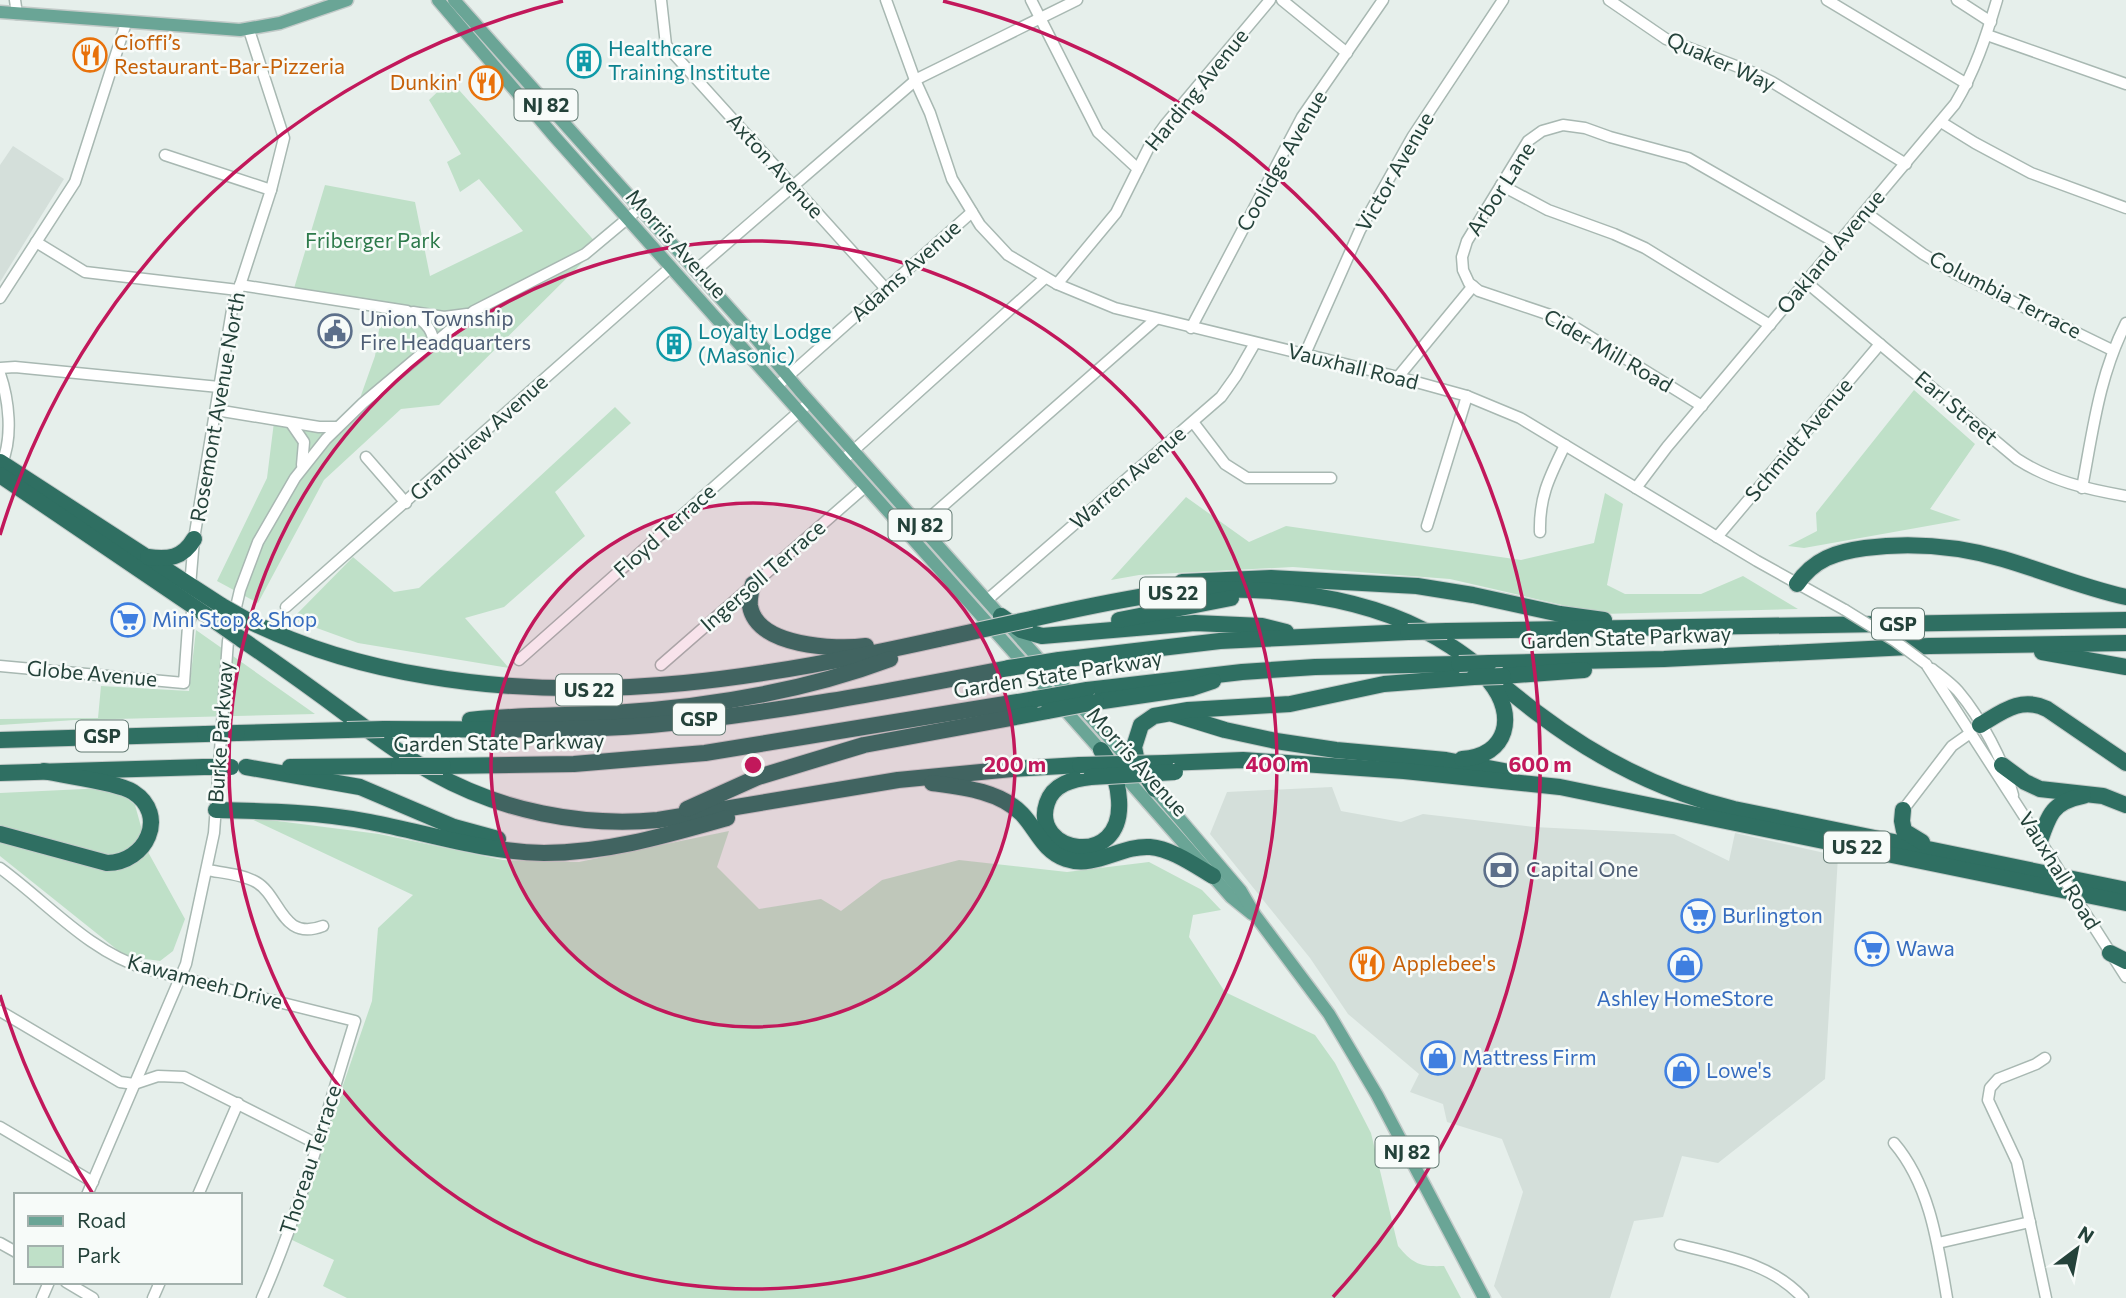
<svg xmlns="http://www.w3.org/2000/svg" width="2126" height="1298" font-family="Commissioner,sans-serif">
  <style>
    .built { fill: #d4dfda }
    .green { fill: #bfe0c8 }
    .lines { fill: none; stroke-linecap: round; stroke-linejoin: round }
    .minor-casing { stroke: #a8b8b2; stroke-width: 13 }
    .major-casing { stroke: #c2cac8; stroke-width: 15 }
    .highway-casing { stroke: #c2cac8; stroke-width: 18 }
    .minor { stroke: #fff; stroke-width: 10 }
    .major { stroke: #6aa596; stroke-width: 12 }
    .highway { stroke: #2f6f62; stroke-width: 16 }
    .minor-bridge-casing { stroke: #a8b8b2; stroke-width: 13; stroke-linecap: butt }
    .highway-bridge-casing { stroke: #c2cac8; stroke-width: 18; stroke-linecap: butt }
    .minor-bridge { stroke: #fff; stroke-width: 10 }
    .highway-bridge { stroke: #2f6f62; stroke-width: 16 }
    .ring { fill: none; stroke: #c2185b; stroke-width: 3.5 }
    .labels { text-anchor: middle; stroke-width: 5; stroke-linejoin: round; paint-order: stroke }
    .shield { fill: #f7fbf9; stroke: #637a73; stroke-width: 2 }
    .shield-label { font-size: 19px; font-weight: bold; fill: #24423a }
    .food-label { font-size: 21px; fill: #c56008; stroke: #f7fbf9; text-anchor: start }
    .culture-label { font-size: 21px; fill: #0d838f; stroke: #f7fbf9; text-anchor: start }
    .street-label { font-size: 21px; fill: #24423a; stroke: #f7fbf9 }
    .park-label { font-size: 21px; fill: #2d7a4b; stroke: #f7fbf9 }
    .service-label { font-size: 21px; fill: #4e5e75; stroke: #f7fbf9; text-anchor: start }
    .shop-label { font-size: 21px; fill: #366cbe; stroke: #f7fbf9; text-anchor: start }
    .centre { fill: #c2185b; stroke: #f7fbf9; stroke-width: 3.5 }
    .ring-label { font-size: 21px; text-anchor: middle; font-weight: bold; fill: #c2185b; stroke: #f7fbf9; stroke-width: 5; stroke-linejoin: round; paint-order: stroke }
  </style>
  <rect width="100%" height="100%" fill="#e6efeb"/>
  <g class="built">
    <path d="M13,146L64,179L0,282V165Z"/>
    <path d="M1332,787L1341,811L1401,822L1423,814L1534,827L1674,834L1729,861L1735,833L1838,856L1825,1079L1718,1163L1682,1156L1663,1217L1634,1221L1610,1298H1502L1494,1286L1523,1192L1502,1139L1447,1122L1443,1104L1410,1092L1419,1074L1348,1014L1310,958L1210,834L1227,792Z"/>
  </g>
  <g class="green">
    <path d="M450,80L599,246L439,405L401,409L324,480L258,603L217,581L267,478L274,422L332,430L354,415L375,356L382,310L292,295L325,185L415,202L430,276L523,231L479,179L460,192L447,162L461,154L429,100Z"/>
    <path d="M1914,390L1975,444L1930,509L1961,520L1804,548L1788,546L1817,531L1816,513Z"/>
    <path d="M615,407L631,423L555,492L585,536L504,607L465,618L509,668L358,643L292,619L353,557L394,592L419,588Z"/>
    <path d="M1605,493L1623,504L1607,585L1625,594H1701L1743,576L1798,609L1601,614L1450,579L1293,567L1139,575L1111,580L1186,497L1249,542L1286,526L1521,560L1594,543Z"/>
    <path d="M196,630L315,714L75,720L0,725V719L98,718L101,686L189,691Z"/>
    <path d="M105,788L122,794L135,805L148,852L185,919L173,951L160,961L125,956L0,856V793Z"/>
    <path d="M247,817L379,834L503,860L579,862L729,831L717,867L759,909L821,899L841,911L882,880L959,860L1067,872L1149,862L1202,890L1221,910L1193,915L1189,937L1225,992L1315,1035L1335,1063L1371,1133L1398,1246C1413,1264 1420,1267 1444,1266L1461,1298H347L323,1286L334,1260L290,1239L372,1001L378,928L413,895Z"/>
  </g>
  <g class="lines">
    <defs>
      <g id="minor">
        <path d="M15,0L17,14"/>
        <path d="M661,0L666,45L672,52L886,289"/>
        <path d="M886,0L915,80L930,113L952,179L980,225L1008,255L1057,284L1115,308L1398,377L1467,396L1520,418L1757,561L1845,610"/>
        <path d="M1031,0L1098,132L1138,169"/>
        <path d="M1282,0L1347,53"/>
        <path d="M1609,0L1666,39L1754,73L1772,82L1906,164"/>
        <path d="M1827,0L1967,84"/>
        <path d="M1957,0L1991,22"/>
        <path d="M1987,35L2126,84"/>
        <path d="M1941,122L1975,143L2031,173L2126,208"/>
        <path d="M165,155L271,190"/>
        <path d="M1501,185L1548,210L1614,234L1645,248L1770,325"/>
        <path d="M1865,212L1923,254L1958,275L2112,350"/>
        <path d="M36,242L85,272L238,290"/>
        <path d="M696,270L917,79L1077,0"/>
        <path d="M1806,282L2017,459C2051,481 2086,489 2126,496"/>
        <path d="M1057,284L1116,213L1149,147L1165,125L1270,0"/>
        <path d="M240,285L407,311C421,319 432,326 434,343"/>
        <path d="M0,298L75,182L126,23"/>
        <path d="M413,312L444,317L467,314"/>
        <path d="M1191,328L1302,117L1383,0"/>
        <path d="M1305,354L1360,230L1413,136L1503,0"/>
        <path d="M0,368L15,367L219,387"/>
        <path d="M0,374C9,400 13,437 2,463"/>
        <path d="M1398,377L1473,286"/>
        <path d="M777,386L972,212"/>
        <path d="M1702,406L1568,323L1553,316L1479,291L1469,283L1463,270L1462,257L1467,241L1528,141L1542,131L1563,125L1585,128L1610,137L1688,158L1838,244"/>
        <path d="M216,410L319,427H337"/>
        <path d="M1193,422L1225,464L1247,478H1331"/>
        <path d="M291,423L304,442L302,465"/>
        <path d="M366,457L406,503"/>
        <path d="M843,460L1045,278"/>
        <path d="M1636,488L1667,447L1955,104C1975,71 1986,37 1997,0"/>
        <path d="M2082,488C2093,430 2099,376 2126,323"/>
        <path d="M920,526L1156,319"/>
        <path d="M1427,526L1467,396"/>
        <path d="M1540,532C1539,496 1550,476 1565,445"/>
        <path d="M1717,537L1880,344"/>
        <path d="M190,586L194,539L232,310L271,190L284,138L249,30"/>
        <path d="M987,600L1221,397L1236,376L1255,343"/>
        <path d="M286,607L671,267"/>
        <path d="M519,660L810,402"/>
        <path d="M1926,664L2055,864"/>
        <path d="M661,665L866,486"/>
        <path d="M0,666L184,683L188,626L194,607"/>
        <path d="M1932,669C1941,676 1951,683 1958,691C1981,718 2004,762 2013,795"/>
        <path d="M1903,810L1952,746L1969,734"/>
        <path d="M0,868C48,903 88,951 146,969L355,1021C326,1114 301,1209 262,1298"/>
        <path d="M207,870C223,873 242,874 256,882C281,896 281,942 323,926"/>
        <path d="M2080,905L2126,977"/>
        <path d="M0,1011L120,1082L134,1084L158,1076L184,1077L317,1144"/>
        <path d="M2045,1058L2036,1064L1998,1079L1990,1088L1988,1100L2017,1162L2046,1298"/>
        <path d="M0,1127L93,1182"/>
        <path d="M1894,1143C1930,1185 1938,1245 1947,1298"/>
        <path d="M87,1195L186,964L214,833L228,641L240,590L258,542L295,478L326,439L363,403L456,325L474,311L585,254L640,208"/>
        <path d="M198,1195L238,1103"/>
        <path d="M0,1243L16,1252"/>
        <path d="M1938,1243L2030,1222"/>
        <path d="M1680,1245C1724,1256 1771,1263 1803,1298"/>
        <path d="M66,1282L93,1298"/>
        <path d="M42,1298L49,1282"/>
        <path d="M153,1298L160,1282"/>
      </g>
      <g id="major">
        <path d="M438,0L554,136L1105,755"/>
        <path d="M454,0L748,329L800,391L1136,768"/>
        <path d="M0,12L240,30L280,23L347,0"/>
        <path d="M1120,771L1231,897L1252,914"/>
        <path d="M1150,784L1241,891L1255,915L1329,1014L1377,1095L1484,1298"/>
      </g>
      <g id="highway">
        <path d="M0,462L222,606"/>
        <path d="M0,475L218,623"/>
        <path d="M148,557C168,560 183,558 194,539"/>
        <path d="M1182,582L1271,578L1417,586L1473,595L1560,614L1604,620"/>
        <path d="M753,584C751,591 749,599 750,606C757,647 836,650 866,646"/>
        <path d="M1797,584C1814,559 1836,552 1865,548C1912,542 1958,546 2003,559C2044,571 2084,588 2126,597"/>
        <path d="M1001,616L1021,630L1042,636L1195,623L1262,626L1286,632"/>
        <path d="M245,619C303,648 364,666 427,676C602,706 767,677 939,639"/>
        <path d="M1031,619C1076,609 1120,599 1166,593C1259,583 1373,593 1452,647C1483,667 1510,693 1540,715C1598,759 1664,792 1734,809L2126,890"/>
        <path d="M1119,620L1231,598"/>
        <path d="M1447,631L2126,620"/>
        <path d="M241,639C278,664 314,690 349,716C376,736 403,756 433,773C501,811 581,827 658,820L898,780L1012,769L1080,765"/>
        <path d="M2042,652L2126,667"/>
        <path d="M1059,660L1220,641L1408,632"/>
        <path d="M1489,663L1664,659L1929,646L2126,643"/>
        <path d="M1503,676L1584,670"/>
        <path d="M1087,690L1242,672L1315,667L1459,664"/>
        <path d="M1096,702L1192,688L1213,681"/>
        <path d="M1173,714L1225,730L1276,741L1336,750L1446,760L1509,772"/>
        <path d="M470,720C518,715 566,716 614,713C707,707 802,692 890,659"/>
        <path d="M1980,725C2002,712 2021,696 2047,709L2126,763"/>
        <path d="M384,729C473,729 563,732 651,725C771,714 890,691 1009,668"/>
        <path d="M237,733L347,730"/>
        <path d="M0,740L205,734"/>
        <path d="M1462,759C1508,756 1517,715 1490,682"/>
        <path d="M1165,763L1243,760L1404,771L1560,787L2126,903"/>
        <path d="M2002,765L2025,782L2040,789L2103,796L2126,805"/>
        <path d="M443,766L574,764L705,753L1036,699"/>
        <path d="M246,767L360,787L454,827L498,839"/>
        <path d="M290,767L399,766"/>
        <path d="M0,773L204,767"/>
        <path d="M1091,777C1073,779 1053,784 1047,803C1030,853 1124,871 1119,800C1118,781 1112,766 1101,750"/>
        <path d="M932,783C962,787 1000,791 1022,814C1037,830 1043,851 1066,859C1095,869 1121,845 1150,847C1172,849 1194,865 1213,876"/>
        <path d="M1155,789L1137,762L1134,747L1141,725L1154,716L1188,710L1290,704L1384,684L1474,677"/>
        <path d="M687,809L758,777L864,745L1048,711"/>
        <path d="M216,810C268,811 320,812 370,822C428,833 485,852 544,853C607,853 667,835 727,818"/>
        <path d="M1903,810L1902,821L1904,831L1922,842"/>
        <path d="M0,834L107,863C146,863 169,815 133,792C118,782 64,776 44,771"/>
        <path d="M2040,841C2049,814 2053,802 2083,796"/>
        <path d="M2110,953L2126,961"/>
      </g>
    </defs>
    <use href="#minor" class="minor-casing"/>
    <use href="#major" class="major-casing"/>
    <use href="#highway" class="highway-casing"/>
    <use href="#minor" class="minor"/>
    <use href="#major" class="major"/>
    <use href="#highway" class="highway"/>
    <defs>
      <g id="minor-bridge">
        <path d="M1845,610L1895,641L1926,664"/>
        <path d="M2055,864L2080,905"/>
      </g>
      <g id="highway-bridge">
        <path d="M222,606L245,619"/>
        <path d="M218,623L241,639"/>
        <path d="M1408,632L1447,631"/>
        <path d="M939,639L1031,619"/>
        <path d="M1459,664L1489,663"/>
        <path d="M1009,668L1059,660"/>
        <path d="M1474,677L1503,676"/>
        <path d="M1036,699L1087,690"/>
        <path d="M1048,711L1096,702"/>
        <path d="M347,730L384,729"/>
        <path d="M205,734L237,733"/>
        <path d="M1080,765L1165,763"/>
        <path d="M399,766H443"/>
        <path d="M204,767H231"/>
        <path d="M1091,777L1175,772"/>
      </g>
    </defs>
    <use href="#minor-bridge" class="minor-bridge-casing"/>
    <use href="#highway-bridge" class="highway-bridge-casing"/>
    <use href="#minor-bridge" class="minor-bridge"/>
    <use href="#highway-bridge" class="highway-bridge"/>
  </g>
  <circle cx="753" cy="765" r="262" fill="#c2185b" fill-opacity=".12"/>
  <g class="ring">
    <circle cx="753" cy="765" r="262"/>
    <circle cx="753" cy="765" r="524"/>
    <path d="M93 1194A787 787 0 0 1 0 995M0 535A787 787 0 0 1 563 1M943 1A787 787 0 0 1 1333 1297"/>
  </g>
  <defs>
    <symbol id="restaurant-ring" viewBox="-11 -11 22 22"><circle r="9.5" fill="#f7fbf9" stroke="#e8710a" stroke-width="1.5"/><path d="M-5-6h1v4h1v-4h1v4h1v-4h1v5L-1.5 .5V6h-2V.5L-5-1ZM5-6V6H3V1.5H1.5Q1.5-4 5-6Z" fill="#e8710a"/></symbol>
    <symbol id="building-ring" viewBox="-11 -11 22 22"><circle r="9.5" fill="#f7fbf9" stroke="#0f9aa8" stroke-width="1.5"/><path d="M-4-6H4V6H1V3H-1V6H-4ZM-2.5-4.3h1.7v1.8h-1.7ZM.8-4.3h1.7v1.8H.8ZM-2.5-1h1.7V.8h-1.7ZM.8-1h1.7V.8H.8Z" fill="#0f9aa8"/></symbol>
    <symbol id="civic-ring" viewBox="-11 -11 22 22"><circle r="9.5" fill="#f7fbf9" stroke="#5c6f8a" stroke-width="1.5"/><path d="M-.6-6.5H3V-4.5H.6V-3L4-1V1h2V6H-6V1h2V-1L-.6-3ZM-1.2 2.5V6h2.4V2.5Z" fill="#5c6f8a"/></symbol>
    <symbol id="supermarket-ring" viewBox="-11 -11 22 22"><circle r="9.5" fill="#f7fbf9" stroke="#3f7fe0" stroke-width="1.5"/><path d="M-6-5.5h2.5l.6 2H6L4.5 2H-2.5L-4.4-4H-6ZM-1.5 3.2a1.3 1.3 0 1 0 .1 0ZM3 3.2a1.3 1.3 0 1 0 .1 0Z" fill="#3f7fe0"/></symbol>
    <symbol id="bank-ring" viewBox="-11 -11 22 22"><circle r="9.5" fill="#f7fbf9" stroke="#5c6f8a" stroke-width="1.5"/><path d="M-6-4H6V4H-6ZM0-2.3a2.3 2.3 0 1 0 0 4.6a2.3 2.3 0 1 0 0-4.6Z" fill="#5c6f8a"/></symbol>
    <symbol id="shop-ring" viewBox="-11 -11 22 22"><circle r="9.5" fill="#f7fbf9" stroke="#3f7fe0" stroke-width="1.5"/><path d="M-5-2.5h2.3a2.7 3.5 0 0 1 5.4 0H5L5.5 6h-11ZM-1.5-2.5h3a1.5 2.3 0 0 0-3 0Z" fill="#3f7fe0"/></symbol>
  </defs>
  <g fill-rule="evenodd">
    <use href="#restaurant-ring" x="71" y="36" width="38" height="38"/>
    <use href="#building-ring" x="565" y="42" width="38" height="38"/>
    <use href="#restaurant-ring" x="467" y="64" width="38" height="38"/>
    <use href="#civic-ring" x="316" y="312" width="38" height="38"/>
    <use href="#building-ring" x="655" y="325" width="38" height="38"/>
    <use href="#supermarket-ring" x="109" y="601" width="38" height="38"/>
    <use href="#bank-ring" x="1482" y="851" width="38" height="38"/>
    <use href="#supermarket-ring" x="1679" y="897" width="38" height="38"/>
    <use href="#supermarket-ring" x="1853" y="930" width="38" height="38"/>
    <use href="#restaurant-ring" x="1348" y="945" width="38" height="38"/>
    <use href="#shop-ring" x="1666" y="946" width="38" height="38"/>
    <use href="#shop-ring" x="1419" y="1039" width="38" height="38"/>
    <use href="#shop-ring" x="1663" y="1052" width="38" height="38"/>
  </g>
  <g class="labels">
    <g class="shield">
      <rect x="514.5" y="89.5" width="63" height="31" rx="5"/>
      <rect x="888.5" y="509.5" width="63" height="31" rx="5"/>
      <rect x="1140" y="577.5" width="66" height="31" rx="5"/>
      <rect x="1872" y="608.5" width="52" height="31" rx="5"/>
      <rect x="556" y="674.5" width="66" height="31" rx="5"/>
      <rect x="673" y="703.5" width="52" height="31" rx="5"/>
      <rect x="76" y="720.5" width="52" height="31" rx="5"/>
      <rect x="1824" y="831.5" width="66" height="31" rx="5"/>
      <rect x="1375.5" y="1136.5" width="63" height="31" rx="5"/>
    </g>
    <g class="shield-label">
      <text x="546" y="112">NJ 82</text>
      <text x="920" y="532">NJ 82</text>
      <text x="1173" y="600">US 22</text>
      <text x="1898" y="631">GSP</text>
      <text x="589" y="697">US 22</text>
      <text x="699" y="726">GSP</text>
      <text x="102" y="743">GSP</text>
      <text x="1857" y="854">US 22</text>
      <text x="1407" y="1159">NJ 82</text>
    </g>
    <g class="food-label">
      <text x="114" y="50">Cioffi’s<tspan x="114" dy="24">Restaurant-Bar-Pizzeria</tspan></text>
      <text x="462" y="90" text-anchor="end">Dunkin'</text>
      <text x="1392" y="971">Applebee's</text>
    </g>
    <g class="culture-label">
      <text x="608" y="56">Healthcare<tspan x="608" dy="24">Training Institute</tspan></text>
      <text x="698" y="339">Loyalty Lodge<tspan x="698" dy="24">(Masonic)</tspan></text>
    </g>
    <g class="street-label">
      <text transform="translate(1721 62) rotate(24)" y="7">Quaker Way</text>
      <text transform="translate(1197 90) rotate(-51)" y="7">Harding Avenue</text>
      <text transform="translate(1282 161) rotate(-60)" y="7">Coolidge Avenue</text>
      <text transform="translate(775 166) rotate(48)" y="7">Axton Avenue</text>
      <text transform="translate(1395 172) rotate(-60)" y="7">Victor Avenue</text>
      <text transform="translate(1501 189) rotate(-57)" y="7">Arbor Lane</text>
      <text transform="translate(676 244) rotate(48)" y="7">Morris Avenue</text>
      <text transform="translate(1831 252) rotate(-50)" y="7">Oakland Avenue</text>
      <text transform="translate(906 271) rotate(-42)" y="7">Adams Avenue</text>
      <text transform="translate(2005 295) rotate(27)" y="7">Columbia Terrace</text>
      <text transform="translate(1608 351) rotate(30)" y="7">Cider Mill Road</text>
      <text transform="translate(1353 367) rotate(14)" y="7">Vauxhall Road</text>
      <text transform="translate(218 407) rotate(-80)" y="7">Rosemont Avenue North</text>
      <text transform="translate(1956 408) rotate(40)" y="7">Earl Street</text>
      <text transform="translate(479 438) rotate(-42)" y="7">Grandview Avenue</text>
      <text transform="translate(1799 440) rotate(-50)" y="7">Schmidt Avenue</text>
      <text transform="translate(1128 478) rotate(-41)" y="7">Warren Avenue</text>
      <text transform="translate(665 531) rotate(-42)" y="7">Floyd Terrace</text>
      <text transform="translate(763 576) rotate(-41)" y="7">Ingersoll Terrace</text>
      <text transform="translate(1626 638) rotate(-2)" y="7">Garden State Parkway</text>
      <text transform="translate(92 674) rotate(5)" y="7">Globe Avenue</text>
      <text transform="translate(1058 675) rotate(-9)" y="7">Garden State Parkway</text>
      <text transform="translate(221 732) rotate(-86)" y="7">Burke Parkway</text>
      <text transform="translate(499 743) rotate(-1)" y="7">Garden State Parkway</text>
      <text transform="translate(1137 762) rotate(48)" y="7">Morris Avenue</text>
      <text transform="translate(2059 871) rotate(58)" y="7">Vauxhall Road</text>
      <text transform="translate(205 982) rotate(15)" y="7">Kawameeh Drive</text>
      <text transform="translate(311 1160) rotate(-72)" y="7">Thoreau Terrace</text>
    </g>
    <g class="park-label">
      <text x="373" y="248">Friberger Park</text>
    </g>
    <g class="service-label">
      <text x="360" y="326">Union Township<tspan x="360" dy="24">Fire Headquarters</tspan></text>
      <text x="1526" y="877">Capital One</text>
    </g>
    <g class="shop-label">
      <text x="152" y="627">Mini Stop &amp; Shop</text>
      <text x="1722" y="923">Burlington</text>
      <text x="1896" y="956">Wawa</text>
      <text x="1685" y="1006" text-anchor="middle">Ashley HomeStore</text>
      <text x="1462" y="1065">Mattress Firm</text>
      <text x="1706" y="1078">Lowe's</text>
    </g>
  </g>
  <circle cx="753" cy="765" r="10" class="centre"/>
  <g class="ring-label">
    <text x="1015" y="772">200 m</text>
    <text x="1277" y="772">400 m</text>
    <text x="1540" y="772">600 m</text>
  </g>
  <rect x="14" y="1193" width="228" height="91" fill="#f7fbf9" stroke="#a3b1ad" stroke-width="2"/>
  <rect x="28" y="1216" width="35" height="10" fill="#6aa596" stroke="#a3b1ad" stroke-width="2"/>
  <text x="77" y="1228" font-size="21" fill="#24423a">Road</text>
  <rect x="28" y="1246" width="35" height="21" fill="#bfe0c8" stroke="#a3b1ad" stroke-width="2"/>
  <text x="77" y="1263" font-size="21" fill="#24423a">Park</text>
  <g transform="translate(2077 1249) rotate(32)" stroke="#f7fbf9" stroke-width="5" paint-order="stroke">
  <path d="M0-5L12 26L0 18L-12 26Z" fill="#24423a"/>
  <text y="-10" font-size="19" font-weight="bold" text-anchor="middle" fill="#24423a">N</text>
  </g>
</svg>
